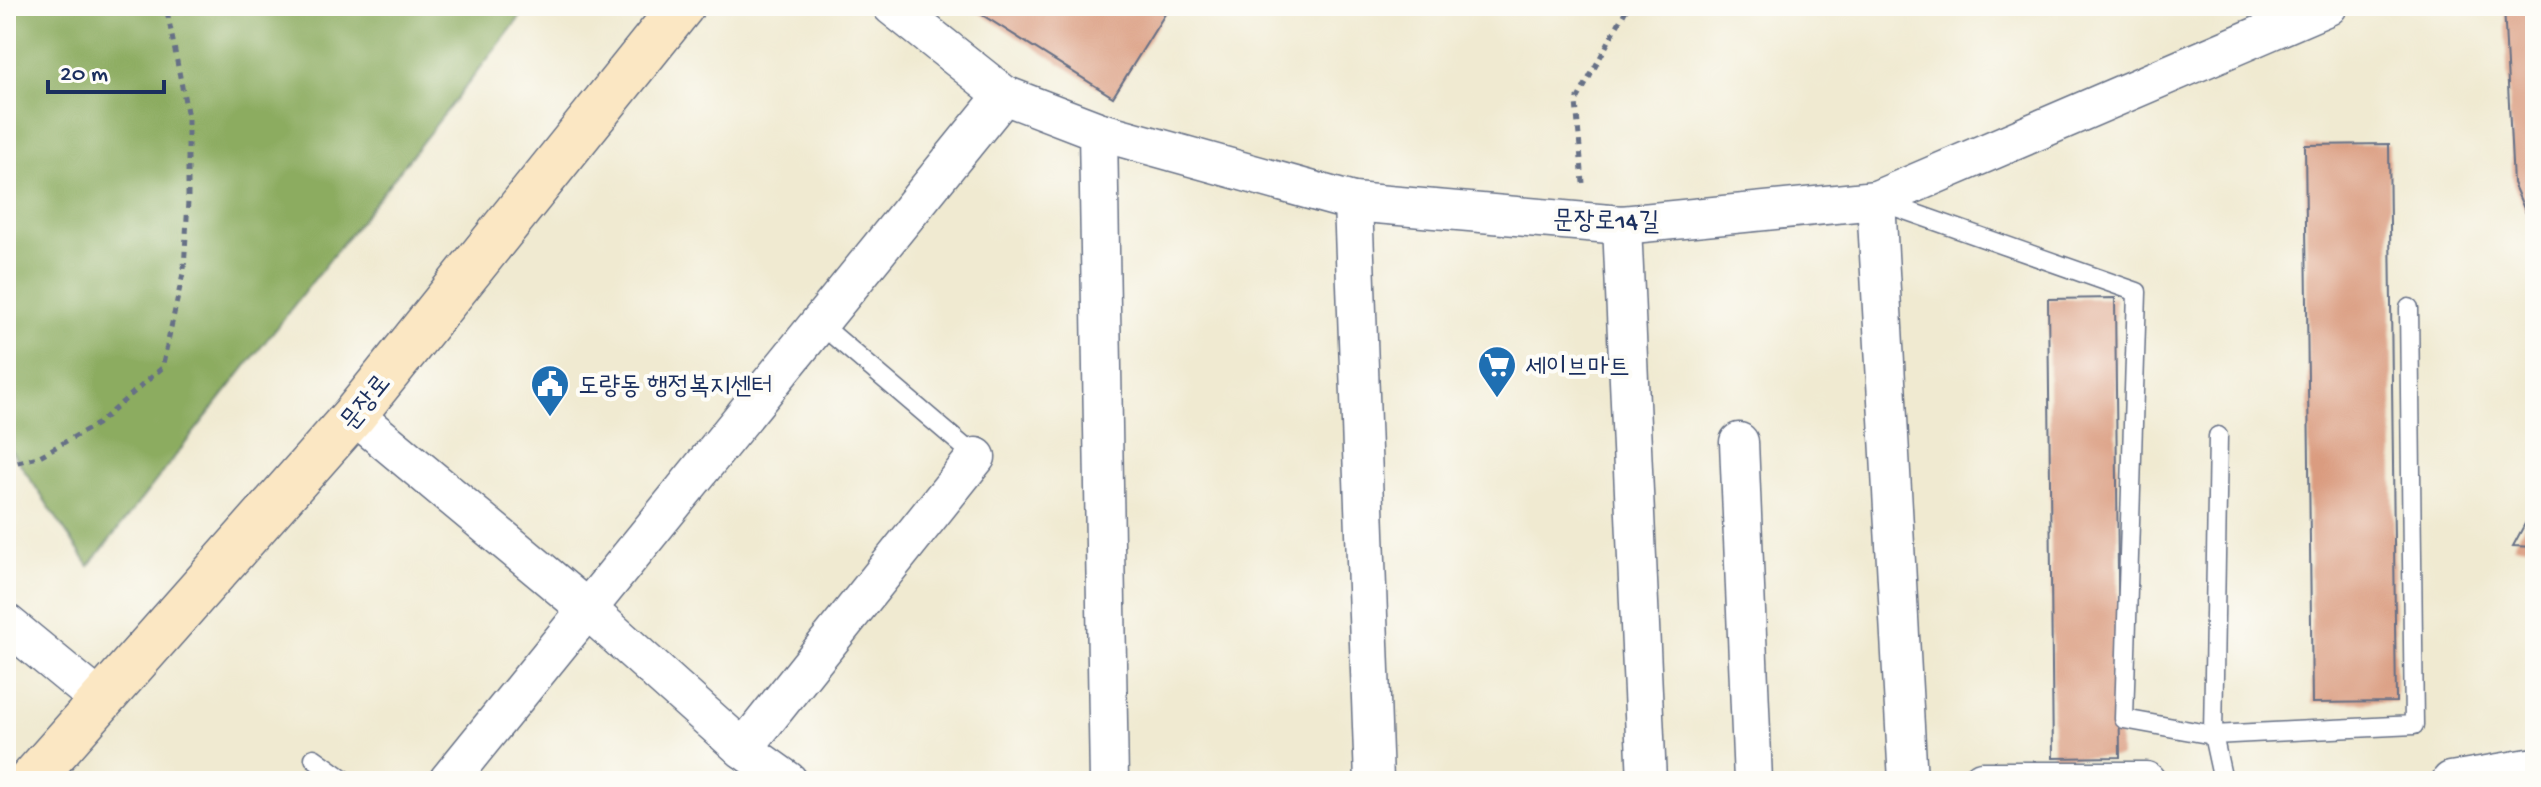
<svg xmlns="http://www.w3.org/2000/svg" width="2541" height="787" font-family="'Gochi Hand','Poor Story',sans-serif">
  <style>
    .forest { fill: #8cac61; stroke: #546e60; stroke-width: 2 }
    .building { fill: #da9c80 }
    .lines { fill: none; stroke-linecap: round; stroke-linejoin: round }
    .lane-casing { stroke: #667086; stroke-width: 21 }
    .street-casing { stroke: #667086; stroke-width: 41 }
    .secondary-casing { stroke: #667086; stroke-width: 47 }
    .path { stroke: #667086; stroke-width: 5; stroke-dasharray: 6 6; stroke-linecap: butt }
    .lane { stroke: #fff; stroke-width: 18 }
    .street { stroke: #fff; stroke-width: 38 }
    .secondary { stroke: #fbe7c3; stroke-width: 44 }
    .labels { text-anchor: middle; stroke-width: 8; stroke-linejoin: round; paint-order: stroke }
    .street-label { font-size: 26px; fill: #1b2f5e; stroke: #fdfcf7 }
    .poi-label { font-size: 26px; fill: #1b2f5e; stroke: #fdfcf7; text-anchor: start }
  </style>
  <rect width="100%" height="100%" fill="#fdfcf7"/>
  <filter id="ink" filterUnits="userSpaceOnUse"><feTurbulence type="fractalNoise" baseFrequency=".0125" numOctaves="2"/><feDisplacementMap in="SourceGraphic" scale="16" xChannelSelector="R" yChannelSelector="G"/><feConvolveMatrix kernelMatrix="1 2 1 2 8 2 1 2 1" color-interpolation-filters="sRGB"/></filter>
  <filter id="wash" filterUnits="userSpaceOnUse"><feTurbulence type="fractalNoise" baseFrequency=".006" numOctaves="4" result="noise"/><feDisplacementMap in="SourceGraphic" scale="32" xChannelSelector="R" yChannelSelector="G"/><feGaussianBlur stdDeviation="1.8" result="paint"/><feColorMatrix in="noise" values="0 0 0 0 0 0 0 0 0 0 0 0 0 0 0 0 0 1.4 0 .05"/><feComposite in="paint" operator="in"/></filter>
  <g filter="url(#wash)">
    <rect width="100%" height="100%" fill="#f0ead1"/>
    <path class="forest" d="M6,6H529L89,566L6,443Z"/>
    <g id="blocks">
      <g class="building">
        <path d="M968,6H1170L1113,97Z"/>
        <path d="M2504,6H2535V234L2513,183Z"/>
        <path d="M2389,144L2396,702L2312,703L2305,145Z"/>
        <path d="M2115,298L2120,757L2053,758L2048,299Z"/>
        <path d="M2535,505V547L2513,546Z"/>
      </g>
    </g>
  </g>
  <g filter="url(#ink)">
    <use href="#blocks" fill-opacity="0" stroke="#667086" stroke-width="2"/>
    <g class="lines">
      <defs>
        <g id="lane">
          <path d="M1882,202L2137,292L2124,719L2213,735L2414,725L2409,308"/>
          <path d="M819,323L976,457"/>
          <path d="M2218,436L2213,735L2223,781"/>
          <path d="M314,758L346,781"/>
        </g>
        <g id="street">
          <path d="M892,6L1004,95L1098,131L1353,202L1622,225L1876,200L2328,6"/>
          <path d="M1098,131L1109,781"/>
          <path d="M1876,200L1908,781"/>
          <path d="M1353,202L1374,781"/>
          <path d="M1622,225L1647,781"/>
          <path d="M354,415L587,609L743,749L788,781"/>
          <path d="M1739,442L1753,781"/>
          <path d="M6,623L102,702"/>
          <path d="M743,749L976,457"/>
          <path d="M448,781L1004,95"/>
          <path d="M1982,781H2146"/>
          <path d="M2451,781L2535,767"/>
        </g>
        <path id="secondary" d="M30,781L354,415L682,6"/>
      </defs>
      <use href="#lane" class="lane-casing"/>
      <use href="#street" class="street-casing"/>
      <use href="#secondary" class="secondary-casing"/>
      <g class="path">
        <path d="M1583,183L1576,102L1628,6"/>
        <path d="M6,465L38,457L97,424L162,368L184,269L188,201V117L166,6"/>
      </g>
      <use href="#lane" class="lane"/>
      <use href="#street" class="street"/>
      <use href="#secondary" class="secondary"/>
    </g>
  </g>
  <defs>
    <symbol id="supermarket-pin" viewBox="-11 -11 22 30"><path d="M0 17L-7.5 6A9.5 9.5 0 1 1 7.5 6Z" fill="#1f6fb2" stroke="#fdfcf7"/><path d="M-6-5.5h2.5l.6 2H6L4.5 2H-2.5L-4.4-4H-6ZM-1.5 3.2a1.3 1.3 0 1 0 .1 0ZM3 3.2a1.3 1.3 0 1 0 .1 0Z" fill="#fff"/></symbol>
    <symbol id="civic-pin" viewBox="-11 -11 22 30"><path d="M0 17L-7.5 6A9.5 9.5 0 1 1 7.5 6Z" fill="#1f6fb2" stroke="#fdfcf7"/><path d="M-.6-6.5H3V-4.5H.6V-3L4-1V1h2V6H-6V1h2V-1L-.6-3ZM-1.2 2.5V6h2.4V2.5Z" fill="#fff"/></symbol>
  </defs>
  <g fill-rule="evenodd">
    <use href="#supermarket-pin" x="1475" y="343" width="44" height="60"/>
    <use href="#civic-pin" x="528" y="362" width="44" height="60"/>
  </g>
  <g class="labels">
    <g class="street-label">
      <text transform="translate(1606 219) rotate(1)" y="9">문장로14길</text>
      <text transform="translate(364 401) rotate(-51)" y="9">문장로</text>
    </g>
    <g class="poi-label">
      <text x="1525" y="374">세이브마트</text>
      <text x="578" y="393">도량동 행정복지센터</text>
    </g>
  </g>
  <rect width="2541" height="787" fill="none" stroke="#fdfcf7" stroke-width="32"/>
  <path d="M48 80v12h116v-12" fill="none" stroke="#1b2f5e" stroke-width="4"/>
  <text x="60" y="80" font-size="24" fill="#1b2f5e" stroke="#fdfcf7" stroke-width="6" paint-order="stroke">20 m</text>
</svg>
